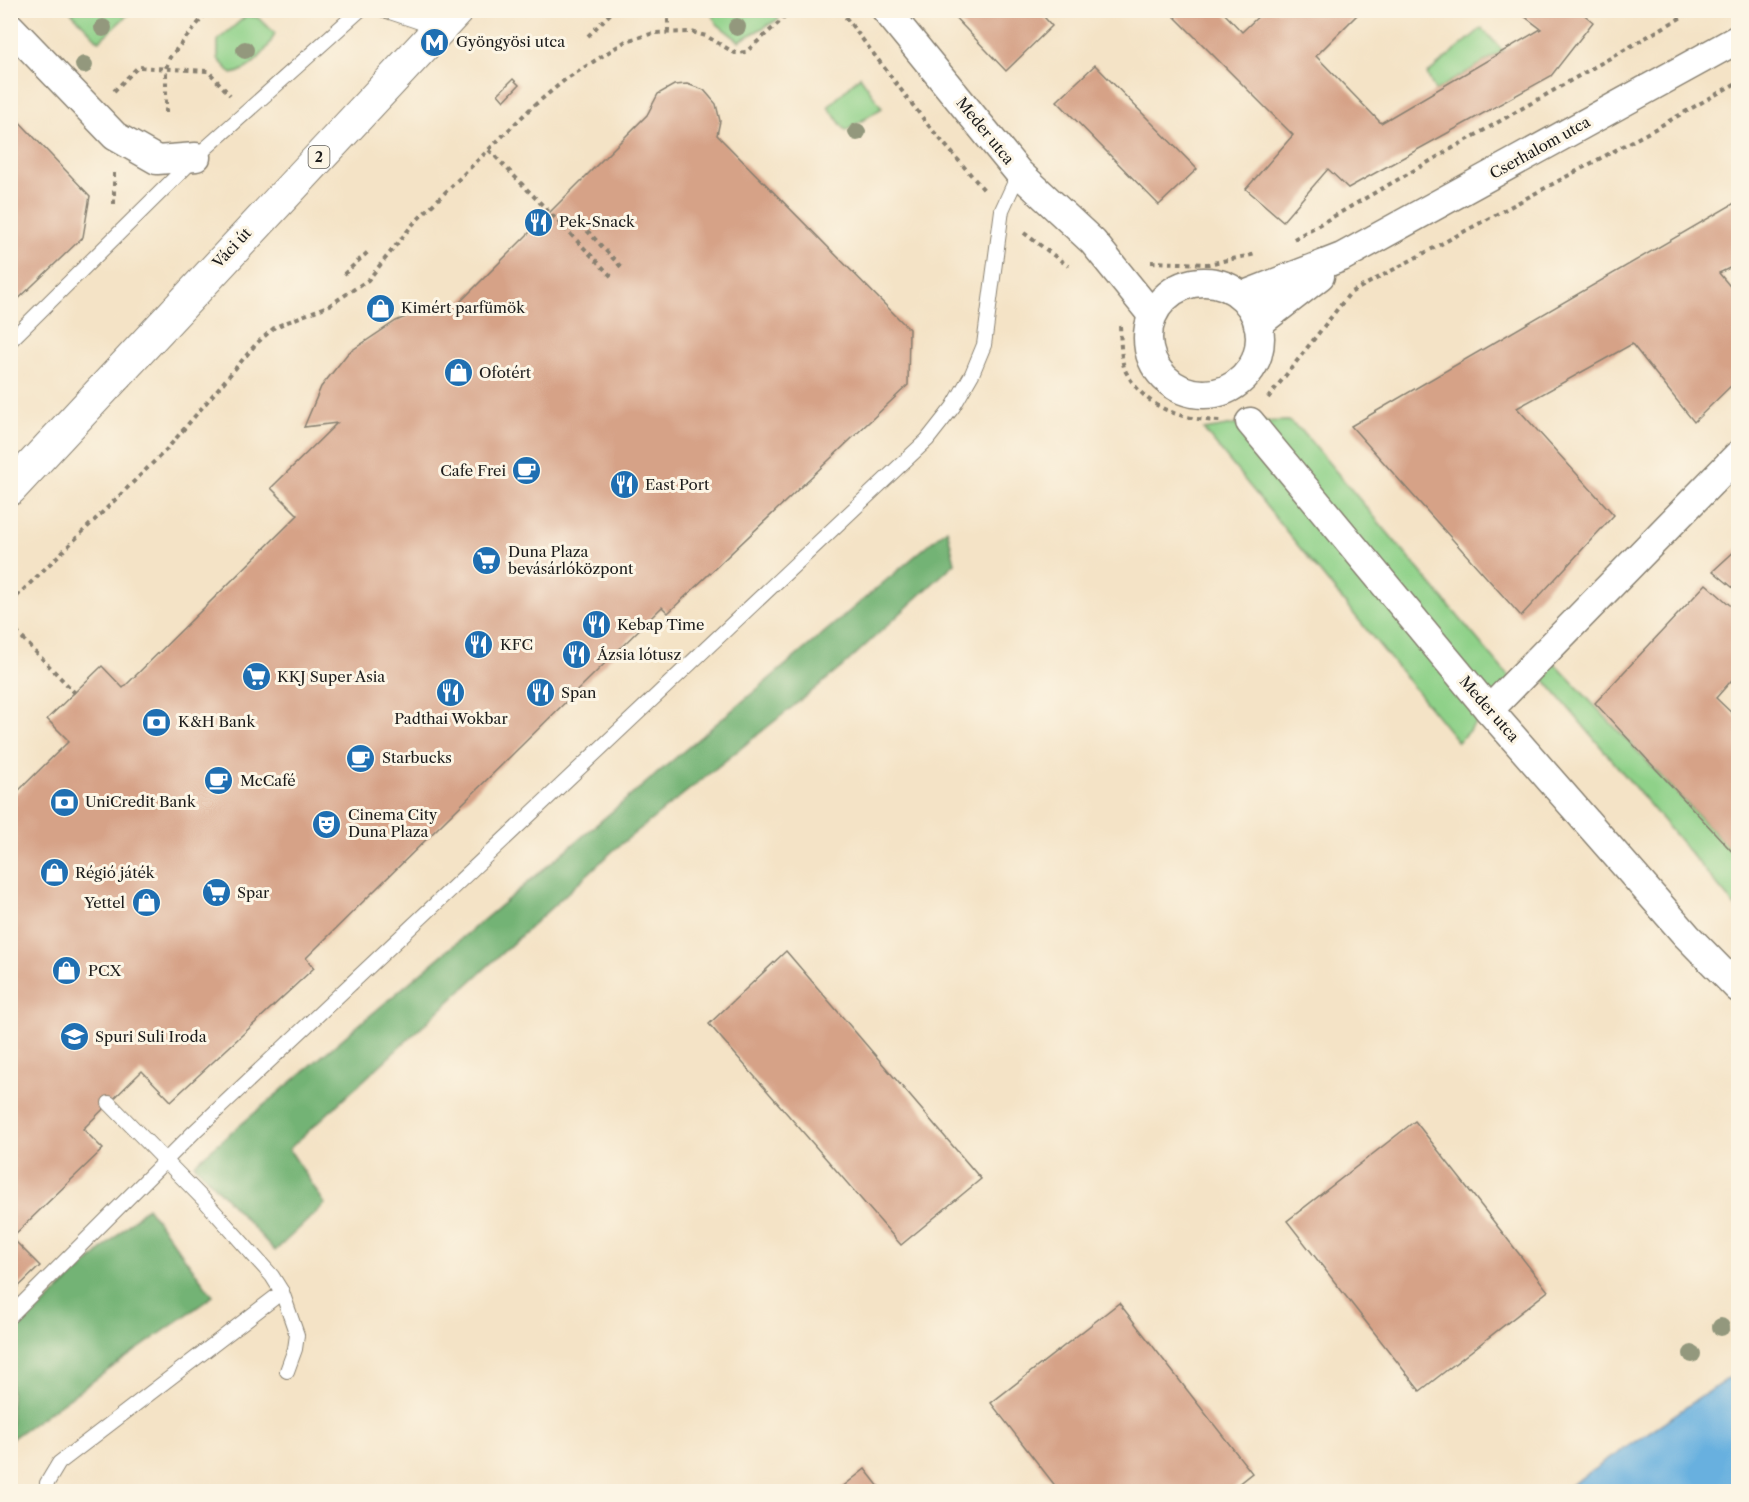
<svg xmlns="http://www.w3.org/2000/svg" width="1749" height="1502" font-family="'Libre Caslon Text',serif">
  <style>
    .green { fill: #8fd189; stroke: #567652; stroke-width: 1.5 }
    .forest { fill: #73b375; stroke: #486848; stroke-width: 1.5 }
    .water { fill: #68b0df; stroke: #42667e; stroke-width: 1.5 }
    .building { fill: #d6a287 }
    .lines { fill: none; stroke-linecap: round; stroke-linejoin: round }
    .lane-casing { stroke: #888071; stroke-width: 16 }
    .street-casing { stroke: #888071; stroke-width: 31 }
    .primary-casing { stroke: #888071; stroke-width: 35 }
    .path { stroke: #888071; stroke-width: 4; stroke-dasharray: 4.5 4.5; stroke-linecap: butt }
    .lane { stroke: #fff; stroke-width: 14 }
    .street { stroke: #fff; stroke-width: 28 }
    .primary { stroke: #fff; stroke-width: 33 }
    .tree { fill: #93987d }
    .labels { text-anchor: middle; stroke-width: 6; stroke-linejoin: round; paint-order: stroke }
    .shield { fill: #fcf5e5; stroke: #5f5d58; stroke-width: 1.5 }
    .shield-label { font-size: 14px; font-weight: bold; fill: #1c1c1c }
    .poi-label { font-size: 15px; fill: #1c1c1c; stroke: #fcf5e5; text-anchor: start }
    .street-label { font-size: 15px; fill: #1c1c1c; stroke: #fcf5e5 }
  </style>
  <rect width="100%" height="100%" fill="#fcf5e5"/>
  <filter id="ink" filterUnits="userSpaceOnUse"><feTurbulence type="fractalNoise" baseFrequency=".0167" numOctaves="2"/><feDisplacementMap in="SourceGraphic" scale="12" xChannelSelector="R" yChannelSelector="G"/><feConvolveMatrix kernelMatrix="1 2 1 2 8 2 1 2 1" color-interpolation-filters="sRGB"/></filter>
  <filter id="wash" filterUnits="userSpaceOnUse"><feTurbulence type="fractalNoise" baseFrequency=".008" numOctaves="4" result="noise"/><feDisplacementMap in="SourceGraphic" scale="24" xChannelSelector="R" yChannelSelector="G"/><feGaussianBlur stdDeviation="1.35" result="paint"/><feColorMatrix in="noise" values="0 0 0 0 0 0 0 0 0 0 0 0 0 0 0 0 0 1.4 0 .05"/><feComposite in="paint" operator="in"/></filter>
  <g filter="url(#wash)">
    <rect width="100%" height="100%" fill="#f4e3c6"/>
    <g class="green">
      <path d="M70,11H132L99,41Z"/>
      <path d="M710,11H777L779,19L739,41L717,24Z"/>
      <path d="M246,16L257,17L275,33C268,51 250,71 232,74L218,59V40Z"/>
      <path d="M1482,28L1503,51L1435,91L1427,74Z"/>
      <path d="M860,76L882,108L846,131L828,107Z"/>
      <path d="M1288,421L1302,431L1515,684L1458,742L1204,430L1250,422Z"/>
      <path d="M1545,653L1738,858V910L1533,666Z"/>
    </g>
    <g class="forest">
      <path d="M947,529L955,563L841,668L615,849L289,1149L325,1204L275,1251L194,1164Z"/>
      <path d="M147,1207L213,1296L11,1439V1336Z"/>
    </g>
    <path class="water" d="M1738,1372V1491H1562Z"/>
    <g id="blocks">
      <g class="building">
        <path d="M948,10H1038L1052,26L1006,71Z"/>
        <path d="M1168,10H1221L1242,32L1265,10H1362L1316,56L1381,123L1541,29L1516,10H1583L1581,12L1593,22L1551,76L1348,188L1328,169L1283,221L1246,189L1293,135Z"/>
        <path d="M1095,65L1197,169L1159,205L1057,101Z"/>
        <path d="M513,79L519,85L504,101L498,94Z"/>
        <path d="M687,84L704,90L716,104L720,121L717,135L909,329L908,385L668,613L662,607L306,958L314,968L171,1101L142,1071L83,1129L103,1149L10,1239V799L69,741L47,719L102,666L123,688L298,515L271,488L337,423L304,427L321,387L348,353L396,321L422,310L457,305L647,115L658,94L674,85Z"/>
        <path d="M10,112L90,196L83,237L10,307Z"/>
        <path d="M1738,201V264L1719,273L1738,296V379L1694,422L1632,344L1517,408L1614,515L1521,616L1351,426Z"/>
        <path d="M1738,548V592L1713,571Z"/>
        <path d="M1706,584L1738,612V673L1716,698L1738,719V858L1595,703Z"/>
        <path d="M786,951L981,1179L901,1245L709,1024Z"/>
        <path d="M1415,1121L1548,1291L1420,1391L1287,1221Z"/>
        <path d="M16,1242L40,1266L10,1295V1247Z"/>
        <path d="M1119,1303L1252,1473L1228,1492H1060L991,1403Z"/>
        <path d="M865,1469L883,1492H836Z"/>
      </g>
    </g>
  </g>
  <g filter="url(#ink)">
    <use href="#blocks" fill-opacity="0" stroke="#888071" stroke-width="1.5"/>
    <g class="lines">
      <defs>
        <g id="lane">
          <path d="M384,10L438,28"/>
          <path d="M10,341L196,157L360,10"/>
          <path d="M109,1103L204,1200L272,1276L282,1292L297,1335L295,1349L287,1371"/>
          <path d="M10,1316L194,1132L927,440L953,407L972,374L984,345L1002,210L1019,173"/>
          <path d="M46,1492L47,1483L59,1463L282,1292"/>
        </g>
        <g id="street">
          <path d="M886,10L1019,173L1093,242L1152,315"/>
          <path d="M10,27L115,136L157,160L196,157"/>
          <circle cx="1204" cy="338" r="56"/>
          <path d="M1242,296L1342,257L1738,39"/>
          <path d="M1258,324L1320,276"/>
          <path d="M1250,422L1489,710L1687,936L1738,988"/>
          <path d="M1489,710L1738,455"/>
        </g>
        <path id="primary" d="M10,489L457,10"/>
      </defs>
      <use href="#lane" class="lane-casing"/>
      <use href="#street" class="street-casing"/>
      <use href="#primary" class="primary-casing"/>
      <g class="path">
        <path d="M668,10V32"/>
        <path d="M840,10L928,125L984,190"/>
        <path d="M588,36L614,10"/>
        <path d="M114,91L138,67L208,71L230,95"/>
        <path d="M166,113V68L170,57L209,10"/>
        <path d="M489,150L612,277"/>
        <path d="M114,204V173"/>
        <path d="M581,224L622,268"/>
        <path d="M1024,233L1068,266"/>
        <path d="M1294,239L1694,10"/>
        <path d="M1151,262L1208,264L1256,254"/>
        <path d="M344,274L369,251"/>
        <path d="M1120,326C1121,339 1120,360 1126,372C1146,409 1182,420 1221,421"/>
        <path d="M1268,398L1350,293L1653,130L1738,82"/>
        <path d="M10,603L167,449L256,344L275,327L330,305L368,280L414,223L531,108L566,79L626,41L654,33L692,32L706,36L735,53L746,52L793,10"/>
        <path d="M10,625L75,693"/>
        <path d="M1726,1492L1738,1483"/>
      </g>
      <use href="#lane" class="lane"/>
      <use href="#street" class="street"/>
      <use href="#primary" class="primary"/>
    </g>
    <g class="tree">
      <circle cx="737" cy="27" r="9"/>
      <circle cx="103" cy="28" r="9"/>
      <circle cx="245" cy="50" r="9"/>
      <circle cx="84" cy="65" r="9"/>
      <circle cx="857" cy="132" r="9"/>
      <circle cx="1721" cy="1327" r="9"/>
      <circle cx="1692" cy="1354" r="9"/>
    </g>
  </g>
  <defs>
    <symbol id="metro-disc" viewBox="-11 -11 22 22"><circle r="9.5" fill="#1f6fb2" stroke="#fcf5e5"/><path d="M-5.5 5V-5H-3L0 0L3-5H5.5V5H3V-.5L0 4L-3-.5V5Z" fill="#fff"/></symbol>
    <symbol id="restaurant-disc" viewBox="-11 -11 22 22"><circle r="9.5" fill="#1f6fb2" stroke="#fcf5e5"/><path d="M-5-6h1v4h1v-4h1v4h1v-4h1v5L-1.5 .5V6h-2V.5L-5-1ZM5-6V6H3V1.5H1.5Q1.5-4 5-6Z" fill="#fff"/></symbol>
    <symbol id="shop-disc" viewBox="-11 -11 22 22"><circle r="9.5" fill="#1f6fb2" stroke="#fcf5e5"/><path d="M-5-2.5h2.3a2.7 3.5 0 0 1 5.4 0H5L5.5 6h-11ZM-1.5-2.5h3a1.5 2.3 0 0 0-3 0Z" fill="#fff"/></symbol>
    <symbol id="cafe-disc" viewBox="-11 -11 22 22"><circle r="9.5" fill="#1f6fb2" stroke="#fcf5e5"/><path d="M-5.5-4.5H6V0H3Q3 3.5 0 3.5H-2.5Q-5.5 3.5-5.5 0ZM3-3.2v2h1.7v-2ZM-6 4.5H4V6H-6Z" fill="#fff"/></symbol>
    <symbol id="supermarket-disc" viewBox="-11 -11 22 22"><circle r="9.5" fill="#1f6fb2" stroke="#fcf5e5"/><path d="M-6-5.5h2.5l.6 2H6L4.5 2H-2.5L-4.4-4H-6ZM-1.5 3.2a1.3 1.3 0 1 0 .1 0ZM3 3.2a1.3 1.3 0 1 0 .1 0Z" fill="#fff"/></symbol>
    <symbol id="bank-disc" viewBox="-11 -11 22 22"><circle r="9.5" fill="#1f6fb2" stroke="#fcf5e5"/><path d="M-6-4H6V4H-6ZM0-2.3a2.3 2.3 0 1 0 0 4.6a2.3 2.3 0 1 0 0-4.6Z" fill="#fff"/></symbol>
    <symbol id="theatre-disc" viewBox="-11 -11 22 22"><circle r="9.5" fill="#1f6fb2" stroke="#fcf5e5"/><path d="M-5-5.5Q0-4 5-5.5V0Q5 5 0 6Q-5 5-5 0ZM-3.3-2.5H-1v1.5H-3.3ZM1-2.5H3.3v1.5H1ZM-2.8 1Q0 5.5 2.8 1Z" fill="#fff"/></symbol>
    <symbol id="school-disc" viewBox="-11 -11 22 22"><circle r="9.5" fill="#1f6fb2" stroke="#fcf5e5"/><path d="M0-5L7-2L0 1L-7-2ZM-4 1L0 2.5L4 1V4Q0 6-4 4Z" fill="#fff"/></symbol>
  </defs>
  <g fill-rule="evenodd">
    <use href="#metro-disc" x="418" y="26" width="33" height="33"/>
    <use href="#restaurant-disc" x="522" y="206" width="33" height="33"/>
    <use href="#shop-disc" x="364" y="292" width="33" height="33"/>
    <use href="#shop-disc" x="442" y="356" width="33" height="33"/>
    <use href="#cafe-disc" x="510" y="454" width="33" height="33"/>
    <use href="#restaurant-disc" x="608" y="468" width="33" height="33"/>
    <use href="#supermarket-disc" x="470" y="544" width="33" height="33"/>
    <use href="#restaurant-disc" x="580" y="608" width="33" height="33"/>
    <use href="#restaurant-disc" x="462" y="628" width="33" height="33"/>
    <use href="#restaurant-disc" x="560" y="638" width="33" height="33"/>
    <use href="#supermarket-disc" x="240" y="660" width="33" height="33"/>
    <use href="#restaurant-disc" x="434" y="676" width="33" height="33"/>
    <use href="#restaurant-disc" x="524" y="676" width="33" height="33"/>
    <use href="#bank-disc" x="140" y="706" width="33" height="33"/>
    <use href="#cafe-disc" x="344" y="742" width="33" height="33"/>
    <use href="#cafe-disc" x="202" y="764" width="33" height="33"/>
    <use href="#bank-disc" x="48" y="786" width="33" height="33"/>
    <use href="#theatre-disc" x="310" y="808" width="33" height="33"/>
    <use href="#shop-disc" x="38" y="856" width="33" height="33"/>
    <use href="#supermarket-disc" x="200" y="876" width="33" height="33"/>
    <use href="#shop-disc" x="130" y="886" width="33" height="33"/>
    <use href="#shop-disc" x="50" y="954" width="33" height="33"/>
    <use href="#school-disc" x="58" y="1020" width="33" height="33"/>
  </g>
  <g class="labels">
    <rect class="shield" x="308.5" y="146" width="21" height="22" rx="4.5"/>
    <g class="shield-label">
      <text x="319" y="162">2</text>
    </g>
    <g class="poi-label">
      <text x="456" y="47">Gyöngyösi utca</text>
      <text x="559" y="227">Pek-Snack</text>
      <text x="401" y="313">Kimért parfümök</text>
      <text x="479" y="378">Ofotért</text>
      <text x="506" y="476" text-anchor="end">Cafe Frei</text>
      <text x="645" y="490">East Port</text>
      <text x="508" y="557">Duna Plaza<tspan x="508" dy="17">bevásárlóközpont</tspan></text>
      <text x="617" y="630">Kebap Time</text>
      <text x="500" y="650">KFC</text>
      <text x="597" y="660">Ázsia lótusz</text>
      <text x="277" y="682">KKJ Super Asia</text>
      <text x="561" y="698">Span</text>
      <text x="451" y="724" text-anchor="middle">Padthai Wokbar</text>
      <text x="178" y="727">K&amp;H Bank</text>
      <text x="382" y="763">Starbucks</text>
      <text x="240" y="786">McCafé</text>
      <text x="85" y="807">UniCredit Bank</text>
      <text x="348" y="820">Cinema City<tspan x="348" dy="17">Duna Plaza</tspan></text>
      <text x="75" y="878">Régió játék</text>
      <text x="237" y="898">Spar</text>
      <text x="125" y="908" text-anchor="end">Yettel</text>
      <text x="88" y="976">PCX</text>
      <text x="95" y="1042">Spuri Suli Iroda</text>
    </g>
    <g class="street-label">
      <text transform="translate(985 131) rotate(51)" y="5">Meder utca</text>
      <text transform="translate(1540 148) rotate(-29)" y="5">Cserhalom utca</text>
      <text transform="translate(232 248) rotate(-47)" y="5">Váci út</text>
      <text transform="translate(1489 709) rotate(49)" y="5">Meder utca</text>
    </g>
  </g>
  <rect width="1749" height="1502" fill="none" stroke="#fcf5e5" stroke-width="36"/>
</svg>
